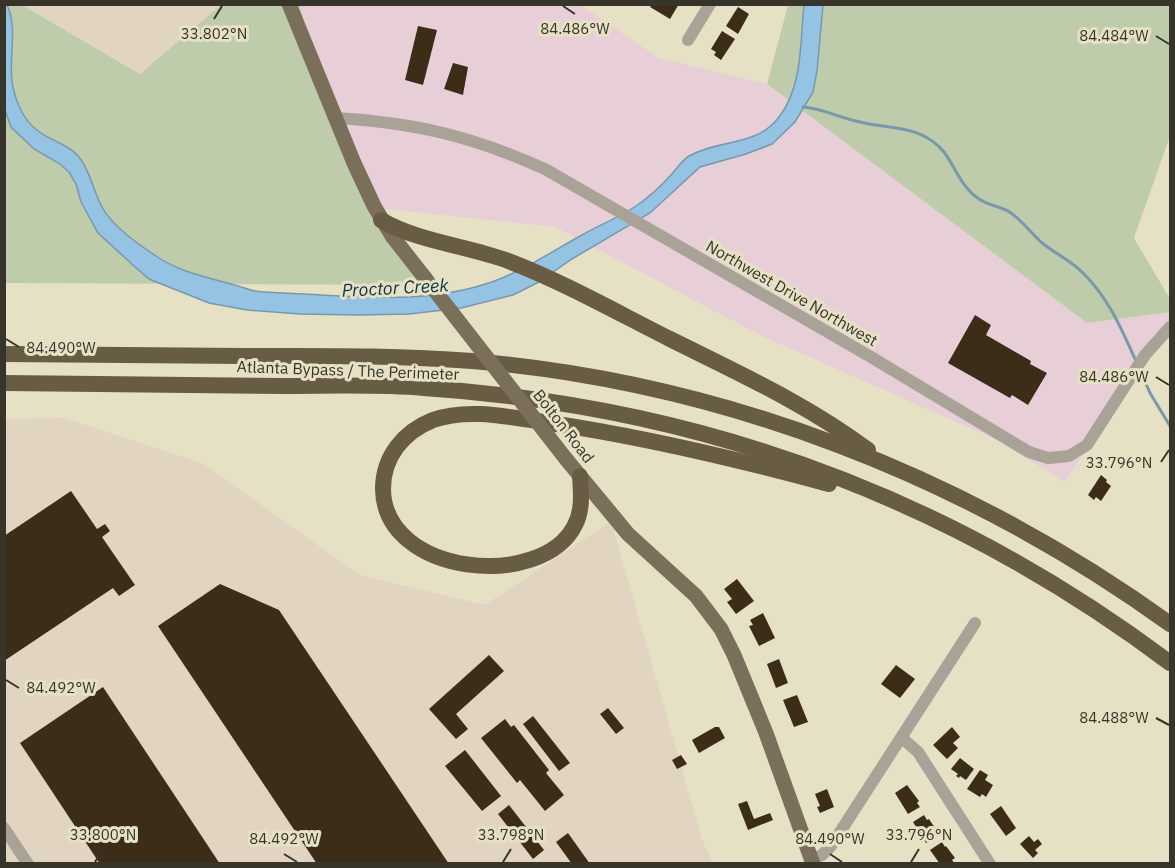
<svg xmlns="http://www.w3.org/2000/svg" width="1175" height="868" font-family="'IBM Plex Sans',sans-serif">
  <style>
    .commercial { fill: #e8cfd7 }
    .industrial { fill: #e1d4c1 }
    .green { fill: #beccac }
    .water { fill: #95c3e3; stroke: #7998ac; stroke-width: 1.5 }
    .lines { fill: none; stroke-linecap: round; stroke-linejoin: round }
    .stream { stroke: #7998ac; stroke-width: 3 }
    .building { fill: #3c2d19 }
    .minor { stroke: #a9a297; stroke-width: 12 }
    .major { stroke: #7a6f5a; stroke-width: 15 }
    .highway { stroke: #695c45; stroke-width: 16 }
    .major-bridge { stroke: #7a6f5a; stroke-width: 15 }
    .ticks { fill: none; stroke: #37352a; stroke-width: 2 }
    .labels { text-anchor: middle; stroke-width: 6; stroke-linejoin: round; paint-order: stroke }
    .street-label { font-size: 16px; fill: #37352a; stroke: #e6e1c4 }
    .water-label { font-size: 18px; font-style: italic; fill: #0e334a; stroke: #e6e1c4 }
    .ticks-label { font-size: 15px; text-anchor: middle; fill: #37352a; stroke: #e6e1c4; stroke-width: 6; stroke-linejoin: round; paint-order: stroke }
  </style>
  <rect width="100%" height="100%" fill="#e6e1c4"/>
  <path class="commercial" d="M299,5H580L659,58L767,84L1087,323L1170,312V321L1065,482L995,439L762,336L555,227L367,207L329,102Z"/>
  <g class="industrial">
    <path d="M22,5H221L141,74Z"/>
    <path d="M64,418L202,463L360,575L485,605L611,521L703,842L713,863H5L4,419Z"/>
  </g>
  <g class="green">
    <path d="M299,4L329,102L367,207L436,285L5,283V5H22L140,74L221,5Z"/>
    <path d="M788,5H1170V136L1134,238L1170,299V312L1087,323L767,84Z"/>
  </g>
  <path class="water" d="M4,5H7C19,29 7,61 13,87C16,102 24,121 37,130C50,141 67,143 79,157C91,172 93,191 102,207C113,227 138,244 156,256C179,272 207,277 234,285C241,286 248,290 255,291C271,293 289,293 305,294C372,298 446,304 509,275C534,264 558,248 582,235C599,225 620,217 636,206C648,198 660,187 670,176C676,170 681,161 689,156C718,139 757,147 779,117C803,86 800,42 804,5H823L817,71L813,92L795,122L772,144L746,154L700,167L650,213L572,259L537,283L513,295L461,308L409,314L358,315L300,314L247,310L209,303L149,279L134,266L98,233L81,202L76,184L69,172L60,164L34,149L11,127L5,110Z"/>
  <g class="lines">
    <g class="stream">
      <path d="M803,107C821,108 838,117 856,121C887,130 920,123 944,152C956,168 961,187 979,199C987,205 999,206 1008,211C1021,219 1030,232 1041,242C1054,253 1070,260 1082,272C1108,297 1121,328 1136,361"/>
      <path d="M1140,370L1150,393L1170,426"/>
    </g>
  </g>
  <g class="building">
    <path d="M652,4H679L670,19L650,7Z"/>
    <path d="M738,7L749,14L738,34L726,26Z"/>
    <path d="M418,26L437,30L423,85L405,80Z"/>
    <path d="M722,31L735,39L721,60L714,55L716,52L711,49Z"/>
    <path d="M453,63L468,67L463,95L444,89Z"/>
    <path d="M975,315L991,325L986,335L1031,361L1030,364L1047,373L1028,405L1012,395L1010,398L948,363Z"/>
    <path d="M1101,475L1107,480L1106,482L1111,486L1101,501L1096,497L1094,500L1088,495Z"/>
    <path d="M71,491L97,529L105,524L110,531L102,537L135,585L119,596L113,588L4,661V536Z"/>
    <path d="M737,579L754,601L736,614L727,602L732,599L724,589Z"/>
    <path d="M220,584L279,610L449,864H317L158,626Z"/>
    <path d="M763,613L775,638L759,646L749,626L753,625L750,620Z"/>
    <path d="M489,655L504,671L456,714L468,729L456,739L429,709Z"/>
    <path d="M779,659L788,683L776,688L767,664Z"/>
    <path d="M896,665L915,679L900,698L881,684Z"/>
    <path d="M103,687L220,864H100L20,743Z"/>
    <path d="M797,695L808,722L794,727L783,700Z"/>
    <path d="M608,708L624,728L616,734L600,714Z"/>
    <path d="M533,716L570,763L559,771L523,724Z"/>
    <path d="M505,719L511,727L514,725L549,770L546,773L564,795L545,811L520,780L517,783L481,738Z"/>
    <path d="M715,727H719L725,738L699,753L692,740Z"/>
    <path d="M952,727L960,737L953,743L958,748L947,759L933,745Z"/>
    <path d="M465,750L501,796L482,811L445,766Z"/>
    <path d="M681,755L687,764L677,769L672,760Z"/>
    <path d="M960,758L974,769L966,780L960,776L959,778L956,776L958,774L951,769Z"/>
    <path d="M980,770L988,775L985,780L993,785L986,797L982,794L980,797L967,789Z"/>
    <path d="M907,785L919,801L917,803L920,807L908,814L895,793Z"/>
    <path d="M827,789L834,807L820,813L817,807L820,806L815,794Z"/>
    <path d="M747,801L754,819L770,813L773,820L748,830L738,804Z"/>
    <path d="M509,805L544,850L533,859L498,814Z"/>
    <path d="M1001,806L1016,828L1006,836L990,814Z"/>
    <path d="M924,815L927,820L929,819L937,831L935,832L938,836L926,843L913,822Z"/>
    <path d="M568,833L590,864H572L556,842Z"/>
    <path d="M1029,836L1034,842L1038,839L1042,844L1035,850L1038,853L1033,858L1020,844Z"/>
    <path d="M942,842L945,847L946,846L955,858L952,860L955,864H940L930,850Z"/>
  </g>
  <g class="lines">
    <g class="minor">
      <path d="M688,40L710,4"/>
      <path d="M336,118C417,123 471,136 545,169L871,357L1029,452L1048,458L1069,456L1087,445L1145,355L1170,327"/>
      <path d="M902,738L918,752L990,864"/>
      <path d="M4,828L28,864"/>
      <path d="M811,860L822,855L831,846L975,623"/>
    </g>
    <g class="major">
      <path d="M289,4L354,163L374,206L392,236L425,278"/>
      <path d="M566,459L628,534L696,596L721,629L734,655L766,733L813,864"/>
    </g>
    <g class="highway">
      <path d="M381,220C418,242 470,246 511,262C565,283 618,313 670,339C738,373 807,404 868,450"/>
      <path d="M4,354C84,355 164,356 244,356C320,356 396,355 472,361C724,382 966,477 1170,624"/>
      <path d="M4,383C97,384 189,385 282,386C329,386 377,384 424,388C700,406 949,497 1170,663"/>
      <path d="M580,476C581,492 583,510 575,525C542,591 384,576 383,489C383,457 403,432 433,420C469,407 513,418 550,423C644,437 737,459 829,484"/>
    </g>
    <path class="major-bridge" d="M425,278L566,459"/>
  </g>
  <path class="ticks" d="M563,6L575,14M214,19L222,6M1156,36L1169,44M6,339L19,347M1156,377L1169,385M1161,462L1169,450M6,680L19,688M1156,718L1169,725M284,854L297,862M830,854L842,862M95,862L103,849M503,862L511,849M911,862L919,849"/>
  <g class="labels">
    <g class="street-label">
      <text transform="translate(792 293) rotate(30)" y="6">Northwest Drive Northwest</text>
      <text transform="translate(348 370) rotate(2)" y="6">Atlanta Bypass / The Perimeter</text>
      <text transform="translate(564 426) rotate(52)" y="6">Bolton Road</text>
    </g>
    <g class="water-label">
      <text transform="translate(395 288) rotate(-3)" y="6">Proctor Creek</text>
    </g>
  </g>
  <g class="ticks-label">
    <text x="575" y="34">84.486°W</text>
    <text x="214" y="39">33.802°N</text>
    <text x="1114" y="41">84.484°W</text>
    <text x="61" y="353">84.490°W</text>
    <text x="1114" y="382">84.486°W</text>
    <text x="1119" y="468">33.796°N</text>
    <text x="61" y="693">84.492°W</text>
    <text x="1114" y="723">84.488°W</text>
    <text x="103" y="840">33.800°N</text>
    <text x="511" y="840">33.798°N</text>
    <text x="919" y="840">33.796°N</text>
    <text x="284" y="844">84.492°W</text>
    <text x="830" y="844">84.490°W</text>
  </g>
  <rect width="1175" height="868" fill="none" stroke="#37352a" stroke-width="12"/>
</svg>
